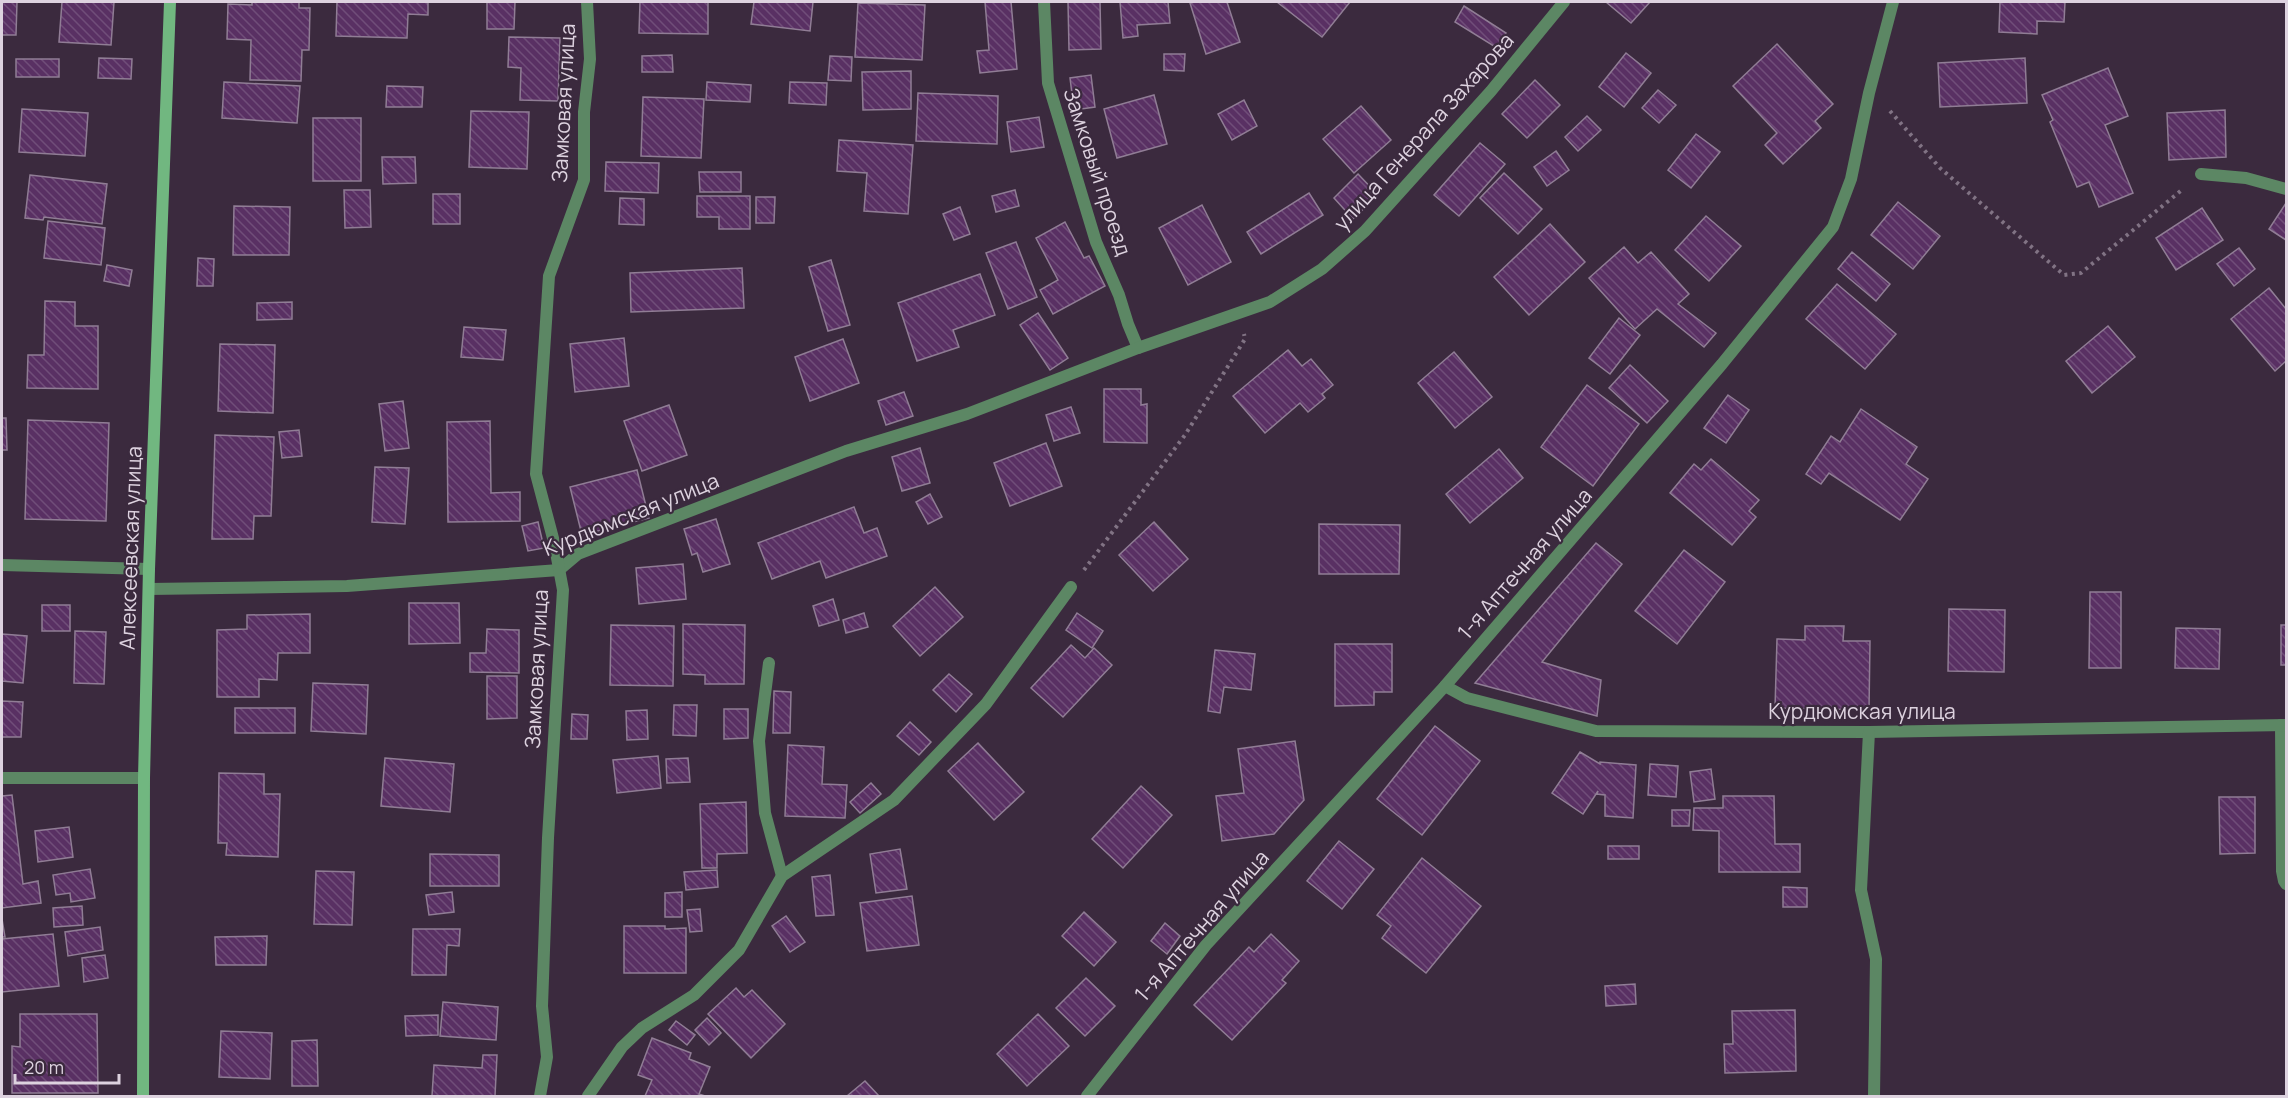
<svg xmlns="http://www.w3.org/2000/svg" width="2288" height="1098" font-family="Manrope,sans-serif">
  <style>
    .building { fill: url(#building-back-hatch); stroke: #907d95; stroke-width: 1.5 }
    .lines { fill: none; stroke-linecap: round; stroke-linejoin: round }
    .path { stroke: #817384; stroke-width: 4; stroke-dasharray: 3 4.5; stroke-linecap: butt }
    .lane { stroke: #5c8764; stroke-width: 12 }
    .street { stroke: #5c8764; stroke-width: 12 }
    .secondary { stroke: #71b780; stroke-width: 12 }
    .labels { text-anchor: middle; stroke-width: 4.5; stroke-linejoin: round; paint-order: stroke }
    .street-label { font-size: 21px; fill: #ddd2df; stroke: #3b2a3e }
  </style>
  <defs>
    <pattern id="building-back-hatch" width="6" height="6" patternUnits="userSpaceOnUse" patternTransform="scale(1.5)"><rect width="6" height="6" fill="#593063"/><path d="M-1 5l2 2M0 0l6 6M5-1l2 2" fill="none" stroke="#704d79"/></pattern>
  </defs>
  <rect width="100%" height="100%" fill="#3b2a3e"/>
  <g class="building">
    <path d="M2,2H17L16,35H2Z"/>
    <path d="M62,2H114L111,45L59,42Z"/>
    <path d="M252,2H299V8H310L309,50H302L301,81L250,80L251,40L227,39L228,4L252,5Z"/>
    <path d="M337,2H428V15L408,14L407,38L336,36Z"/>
    <path d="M487,2H515L514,29H487Z"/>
    <path d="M640,2H708V34L639,33Z"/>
    <path d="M754,2H813L810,31L751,24Z"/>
    <path d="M985,2H1011L1017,69L980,73L977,51L989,50Z"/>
    <path d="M1068,2H1100L1101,49L1069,50Z"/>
    <path d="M1120,2H1168L1170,23L1137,25L1138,36L1123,38Z"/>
    <path d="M1195,2H1227L1240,42L1206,54L1190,3Z"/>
    <path d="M1277,2H1350L1322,37Z"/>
    <path d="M1606,2H1650L1631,23Z"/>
    <path d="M2000,2H2065L2064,22L2037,21V34L1999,32Z"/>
    <path d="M858,3L925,5L922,60L855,57Z"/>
    <path d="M1464,6L1506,33L1497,48L1455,22Z"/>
    <path d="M509,37L560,38L558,101L520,100L521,68L508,67Z"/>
    <path d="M1777,44L1833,104L1815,121L1821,128L1783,164L1765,145L1777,133L1733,86Z"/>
    <path d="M1626,53L1651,73L1624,107L1599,87Z"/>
    <path d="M1164,54H1185L1184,71L1164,70Z"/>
    <path d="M672,55L673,72H642V56Z"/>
    <path d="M830,56L852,57L851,81L828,80Z"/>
    <path d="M99,58L132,59L131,79L98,78Z"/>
    <path d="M2025,58L2027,103L1940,107L1938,63Z"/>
    <rect x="16" y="59" width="43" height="18"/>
    <path d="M2108,68L2128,116L2105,125L2133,193L2099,207L2089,182L2077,187L2050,122L2053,120L2042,95Z"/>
    <path d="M911,71V109L863,110L862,72Z"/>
    <path d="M1091,75L1095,107L1074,110L1070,78Z"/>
    <path d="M1535,80L1560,105L1527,138L1502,114Z"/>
    <path d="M224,82L300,86L297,123L222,118Z"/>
    <path d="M707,82L751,85L750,102L706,100Z"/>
    <path d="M790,82L827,83L826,105L789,103Z"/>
    <path d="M387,86L423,87L422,107H386Z"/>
    <path d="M1658,90L1676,105L1659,123L1642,108Z"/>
    <path d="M918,93L998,96L997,144L916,141Z"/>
    <path d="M1154,95L1167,144L1117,158L1104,109Z"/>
    <path d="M643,97L704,99L701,158L641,156Z"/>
    <path d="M1244,100L1257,126L1232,140L1218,114Z"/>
    <path d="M1361,106L1391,140L1354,173L1323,139Z"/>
    <path d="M22,109L88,113L85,156L19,152Z"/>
    <path d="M2225,110L2226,157L2169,160L2167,113Z"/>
    <path d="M471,111L529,112L527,169L469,167Z"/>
    <path d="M1587,116L1601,130L1578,151L1565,137Z"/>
    <path d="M1039,117L1044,147L1011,152L1007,122Z"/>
    <rect x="313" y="118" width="48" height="63"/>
    <path d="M1696,134L1720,152L1691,188L1668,170Z"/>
    <path d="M839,140L913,145L908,214L864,211L867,173L837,171Z"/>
    <path d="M1480,143L1505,164L1459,216L1434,195Z"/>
    <path d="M1556,151L1569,170L1547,186L1534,167Z"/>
    <path d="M382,157H415L416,183L383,184Z"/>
    <path d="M606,162L659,163L658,193L605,191Z"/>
    <path d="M699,172H741V192H700Z"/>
    <path d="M1504,173L1542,209L1518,234L1480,198Z"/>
    <path d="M1358,174L1378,195L1353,219L1334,198Z"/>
    <path d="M30,175L107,184L102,224L44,217L43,220L25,218Z"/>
    <path d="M344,190H370L371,227L345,228Z"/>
    <path d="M1015,190L1019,206L996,212L992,196Z"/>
    <path d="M1309,193L1323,215L1261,254L1247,232Z"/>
    <rect x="433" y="194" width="27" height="30"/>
    <path d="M697,196H750V229H719V217H697Z"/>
    <path d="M756,197H775L774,223H756Z"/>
    <path d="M620,198L644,199V225L619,224Z"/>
    <path d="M1898,202L1940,236L1913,269L1871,235Z"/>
    <path d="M2286,203V240L2269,229Z"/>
    <path d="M1202,205L1231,262L1188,285L1159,228Z"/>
    <path d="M234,206L290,207L289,255H233Z"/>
    <path d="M960,207L970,234L954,240L943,214Z"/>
    <path d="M2202,208L2223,240L2176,270L2156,238Z"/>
    <path d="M1706,216L1741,246L1709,281L1675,250Z"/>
    <path d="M48,221L105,228L101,265L44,258Z"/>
    <path d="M1065,222L1084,258L1089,256L1105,286L1053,314L1040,290L1058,280L1036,238Z"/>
    <path d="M1550,224L1585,262L1529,315L1494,277Z"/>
    <path d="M1016,242L1037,297L1008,309L986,253Z"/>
    <path d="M1624,247L1638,263L1651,252L1689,294L1678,304L1716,333L1704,347L1657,309L1635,329L1589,278Z"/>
    <path d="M2239,248L2255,269L2234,286L2217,264Z"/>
    <path d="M1852,252L1890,284L1876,301L1838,269Z"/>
    <path d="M198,258L214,259L213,286H197Z"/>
    <path d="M831,260L850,325L828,331L809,267Z"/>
    <path d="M107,265L132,270L129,286L104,281Z"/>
    <path d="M742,268L744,308L631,312L630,273Z"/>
    <path d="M980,274L995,315L953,330L959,347L917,361L898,303Z"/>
    <path d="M1837,284L1896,334L1865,369L1806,319Z"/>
    <path d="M2269,288L2286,309V361L2275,371L2231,319Z"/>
    <path d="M45,301L75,302V326H98V389L27,388L28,355H44Z"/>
    <path d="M292,302V319L257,320V303Z"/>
    <path d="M1038,313L1068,358L1050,370L1020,325Z"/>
    <path d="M1619,318L1640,335L1610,374L1589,358Z"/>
    <path d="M2108,326L2135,357L2092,393L2066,361Z"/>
    <path d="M464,327L506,330L503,360L461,357Z"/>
    <path d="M624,338L629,386L575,392L570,344Z"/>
    <path d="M843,339L859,383L810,401L795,357Z"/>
    <path d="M220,344L275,345L273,413L218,411Z"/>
    <path d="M1288,350L1302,366L1311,359L1333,385L1322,394L1325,398L1308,412L1300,403L1265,433L1233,396Z"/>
    <path d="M1454,352L1492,397L1455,428L1418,383Z"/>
    <path d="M1630,365L1668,401L1647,423L1609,388Z"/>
    <path d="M1587,385L1639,424L1593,486L1541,447Z"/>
    <path d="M1104,389H1141V405L1147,404V443L1104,442Z"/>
    <path d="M904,392L913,416L886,425L878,401Z"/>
    <path d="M1728,395L1749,410L1726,443L1704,428Z"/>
    <path d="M403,401L409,448L385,451L379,404Z"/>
    <path d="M669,405L687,455L642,471L624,421Z"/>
    <path d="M1071,407L1080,433L1054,441L1046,415Z"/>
    <path d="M1861,409L1917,447L1906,464L1928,479L1900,520L1829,473L1821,484L1806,474L1831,436L1840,442Z"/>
    <path d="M2,418H6L7,450H2Z"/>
    <path d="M28,420L109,423L106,521L25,519Z"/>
    <path d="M490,421L491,493L520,492V521L448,522L447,422Z"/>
    <path d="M299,430L302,456L282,458L279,432Z"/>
    <path d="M215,435L274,437L271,516H254L253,539H212Z"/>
    <path d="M1046,443L1062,486L1010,506L994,463Z"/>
    <path d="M920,448L930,483L902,491L892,457Z"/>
    <path d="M1499,449L1523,478L1470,523L1446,494Z"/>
    <path d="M1711,459L1759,500L1749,511L1756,517L1732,545L1670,493L1694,464L1701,470Z"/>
    <path d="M375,467L409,468L405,524L372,522Z"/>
    <path d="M637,470L649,518L582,535L570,487Z"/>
    <path d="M930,494L942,517L928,524L916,502Z"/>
    <path d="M854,507L864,533L877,528L887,556L826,578L820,561L772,579L758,543Z"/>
    <path d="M716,519L730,564L703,572L697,553L692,555L684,529Z"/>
    <path d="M538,522L544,548L528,551L522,526Z"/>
    <path d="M1154,522L1188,559L1153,591L1119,555Z"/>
    <path d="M1319,524L1400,525L1399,574H1319Z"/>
    <path d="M1596,543L1622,564L1542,662L1601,680L1597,716L1475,683Z"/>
    <path d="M1684,550L1725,582L1677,644L1635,611Z"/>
    <path d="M683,564L686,599L639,604L636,568Z"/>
    <path d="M935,587L963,617L920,656L893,626Z"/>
    <path d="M2090,592H2121V668H2089Z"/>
    <path d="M833,599L839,620L819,626L813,606Z"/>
    <path d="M409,603H459L460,643L409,644Z"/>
    <rect x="42" y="605" width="28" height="26"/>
    <path d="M1949,609L2005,610L2004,672L1948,671Z"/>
    <path d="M864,613L868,627L846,633L843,620Z"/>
    <path d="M1077,613L1103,631L1092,648L1066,630Z"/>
    <path d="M310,614V653H278L277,680L259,679V697H217V630L247,629V615Z"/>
    <path d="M683,624L745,625L744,684H705V675L683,674Z"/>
    <path d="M611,625L674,626L673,686L610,685Z"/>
    <rect x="2281" y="625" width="5" height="40"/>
    <path d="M1805,626H1844L1843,641H1870L1869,710L1775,708L1777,639L1805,640Z"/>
    <path d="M2176,628L2220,629L2219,669L2175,668Z"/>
    <path d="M487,629L519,630V673L470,672V653H486Z"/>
    <path d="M75,631L106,632L104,684L74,683Z"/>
    <path d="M2,634L27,636L23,683L2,681Z"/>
    <path d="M1335,644H1392V692H1374V705L1335,706Z"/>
    <path d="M1071,645L1085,658L1094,648L1112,665L1063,717L1031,688Z"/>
    <path d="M1215,650L1255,654L1251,690L1224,687L1220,713L1208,711Z"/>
    <path d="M949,674L972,694L956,712L933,690Z"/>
    <path d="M487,676H517V718L487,719Z"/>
    <path d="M313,683L368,685L366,734L311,731Z"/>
    <path d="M774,691L791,692L790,733H773Z"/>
    <path d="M2,701L23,702L21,737H2Z"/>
    <path d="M674,705H697L696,736L673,735Z"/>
    <rect x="235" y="708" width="60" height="25"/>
    <path d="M724,709H748V738L724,739Z"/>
    <path d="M647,710L648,739L627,740L626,711Z"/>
    <path d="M572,714L588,715L587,739H571Z"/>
    <path d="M910,722L931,742L919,755L897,736Z"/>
    <path d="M1435,726L1480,761L1422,835L1377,799Z"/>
    <path d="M1295,741L1304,800L1274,834L1222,841L1216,796L1244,793L1238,749Z"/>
    <path d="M978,743L1024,792L994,820L948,771Z"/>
    <path d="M788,745L824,747L822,784L847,785L845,818L785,816Z"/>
    <path d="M1580,752L1600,764V762L1636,765L1633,818L1605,816V795L1597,794L1598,791L1583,814L1552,793Z"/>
    <path d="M658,756L661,788L617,793L613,760Z"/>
    <path d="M385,758L454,764L450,812L381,806Z"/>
    <path d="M688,758L690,782L667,783L666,759Z"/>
    <path d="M1650,764L1678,766L1676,797L1648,795Z"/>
    <path d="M1711,769L1715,799L1694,802L1690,772Z"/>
    <path d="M219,773L264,774V794H280L278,857L226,855L227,843H218Z"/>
    <path d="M871,783L881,794L860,813L850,802Z"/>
    <path d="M1141,786L1172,815L1123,868L1092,839Z"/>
    <path d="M12,795L23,884L38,881L41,903L2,908V796Z"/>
    <path d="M1723,796H1774L1775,844H1800V872H1719V831L1693,830L1694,808H1723Z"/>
    <path d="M2219,797H2255V853L2220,854Z"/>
    <path d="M746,802L747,853L717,854V868H702L700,804Z"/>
    <path d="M1672,810H1690L1689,826H1672Z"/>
    <path d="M69,827L73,857L38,862L35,831Z"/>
    <path d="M1339,841L1374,869L1342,909L1307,881Z"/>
    <rect x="1608" y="846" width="31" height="13"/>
    <path d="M900,849L907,889L876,893L870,854Z"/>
    <path d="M430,854L499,855V886H430Z"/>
    <path d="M1422,858L1481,906L1426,973L1382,938L1391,926L1377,915Z"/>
    <path d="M90,869L95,898L71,902L70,893L56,895L53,875Z"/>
    <path d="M717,870L718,887L686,890L684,872Z"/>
    <path d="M316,871L354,872L352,925L314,924Z"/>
    <path d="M830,875L834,915L816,916L812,877Z"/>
    <path d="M1783,887L1807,888V907H1783Z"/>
    <path d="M452,892L454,912L429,915L426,895Z"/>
    <path d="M682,892V917H665V893Z"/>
    <path d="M912,896L919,945L867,951L860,903Z"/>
    <path d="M82,906L83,925L54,927L53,908Z"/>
    <path d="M700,909L702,931L690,932L687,910Z"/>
    <path d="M1084,912L1116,942L1094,966L1062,936Z"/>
    <path d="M786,916L805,942L790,952L772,926Z"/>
    <path d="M2,919L5,937H2Z"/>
    <path d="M1165,923L1180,936L1167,954L1151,941Z"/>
    <path d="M624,926H665V929L686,928V973H624Z"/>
    <path d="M100,927L103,950L68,956L65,932Z"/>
    <path d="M413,929H460L459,946L447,945L446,975H412Z"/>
    <path d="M53,934L59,986L2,992V939Z"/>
    <path d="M1271,934L1299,961L1282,980L1286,983L1232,1040L1194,1005L1249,947L1254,952Z"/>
    <path d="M267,936L266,965H216L215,937Z"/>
    <path d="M105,955L108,978L84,982L82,958Z"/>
    <path d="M1086,978L1115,1006L1085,1036L1056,1008Z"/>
    <path d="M1635,984L1636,1004L1606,1006L1605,986Z"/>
    <path d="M736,988L744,997L752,990L785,1024L751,1058L708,1014Z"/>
    <path d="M443,1002L498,1007L496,1040L440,1036Z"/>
    <path d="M1795,1010L1796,1071L1725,1073L1724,1044H1733L1732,1011Z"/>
    <path d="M20,1014H97L98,1093H12V1046L20,1047Z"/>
    <path d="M1038,1014L1069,1046L1027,1086L997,1054Z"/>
    <path d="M438,1015V1035L406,1036L405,1016Z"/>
    <path d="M707,1018L721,1033L709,1045L695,1030Z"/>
    <path d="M676,1021L695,1035L687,1045L669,1030Z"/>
    <path d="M221,1031L272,1033L270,1079L219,1077Z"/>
    <path d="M652,1038L691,1053L689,1059L710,1067L699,1094L705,1096H645L652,1080L638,1075Z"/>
    <path d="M317,1040L318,1086H292V1041Z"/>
    <path d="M483,1055H497L495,1096H432L434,1065L482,1068Z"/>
    <path d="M865,1081L879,1096H847Z"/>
  </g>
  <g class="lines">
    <g class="path">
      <path d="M1890,111L1940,168L2064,275L2081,273L2183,189"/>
      <path d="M1084,570L1185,435L1245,339L1244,334"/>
    </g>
    <g class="lane">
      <path d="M769,663L759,741L765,813L782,876"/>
      <path d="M2281,725L2282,871L2284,881L2286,884"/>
      <path d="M2,778H144"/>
    </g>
    <g class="street">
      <path d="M1044,2L1048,83L1096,242L1119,295L1128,324L1138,348"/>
      <path d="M2201,174L2246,178L2286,189"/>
      <path d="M2,565L149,569"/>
      <path d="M149,589L347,586L559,570L578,554L846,451L967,414L1138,348L1270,302L1322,269L1365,231L1491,91L1564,2"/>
      <path d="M1445,686L1467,698L1596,731L1869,732L2286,725"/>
      <path d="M1869,732L1861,890L1876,959L1874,1096"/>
      <path d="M540,1096L547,1057L542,1006L548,838L563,590L554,542L536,474L549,276L584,180V112L590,59L587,2"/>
      <path d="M588,1096L622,1047L642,1028L694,995L739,950L782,876L894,800L986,704L1071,587"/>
      <path d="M1087,1096L1206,945L1445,686L1722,364L1833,227L1851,179L1869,93L1893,2"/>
    </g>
    <path class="secondary" d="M143,1096L144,778L149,569L170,2"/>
  </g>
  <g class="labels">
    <g class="street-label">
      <text transform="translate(564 103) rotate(-87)" y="7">Замковая улица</text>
      <text transform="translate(1424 132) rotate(-48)" y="7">улица Генерала Захарова</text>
      <text transform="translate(1097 172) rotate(72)" y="7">Замковый проезд</text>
      <text transform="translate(631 515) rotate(-22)" y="7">Курдюмская улица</text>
      <text transform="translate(131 548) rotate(-88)" y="7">Алексеевская улица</text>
      <text transform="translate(1525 564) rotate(-49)" y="7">1-я Аптечная улица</text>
      <text transform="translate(537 669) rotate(-87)" y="7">Замковая улица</text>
      <text x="1862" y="719">Курдюмская улица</text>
      <text transform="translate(1202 926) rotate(-49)" y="7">1-я Аптечная улица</text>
    </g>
  </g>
  <rect width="2288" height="1098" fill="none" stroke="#ddd2df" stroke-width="6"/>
  <path d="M15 1074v9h104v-9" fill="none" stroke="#ddd2df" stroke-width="3"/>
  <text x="24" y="1074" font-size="18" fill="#ddd2df" stroke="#3b2a3e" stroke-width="4.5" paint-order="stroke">20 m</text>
</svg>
